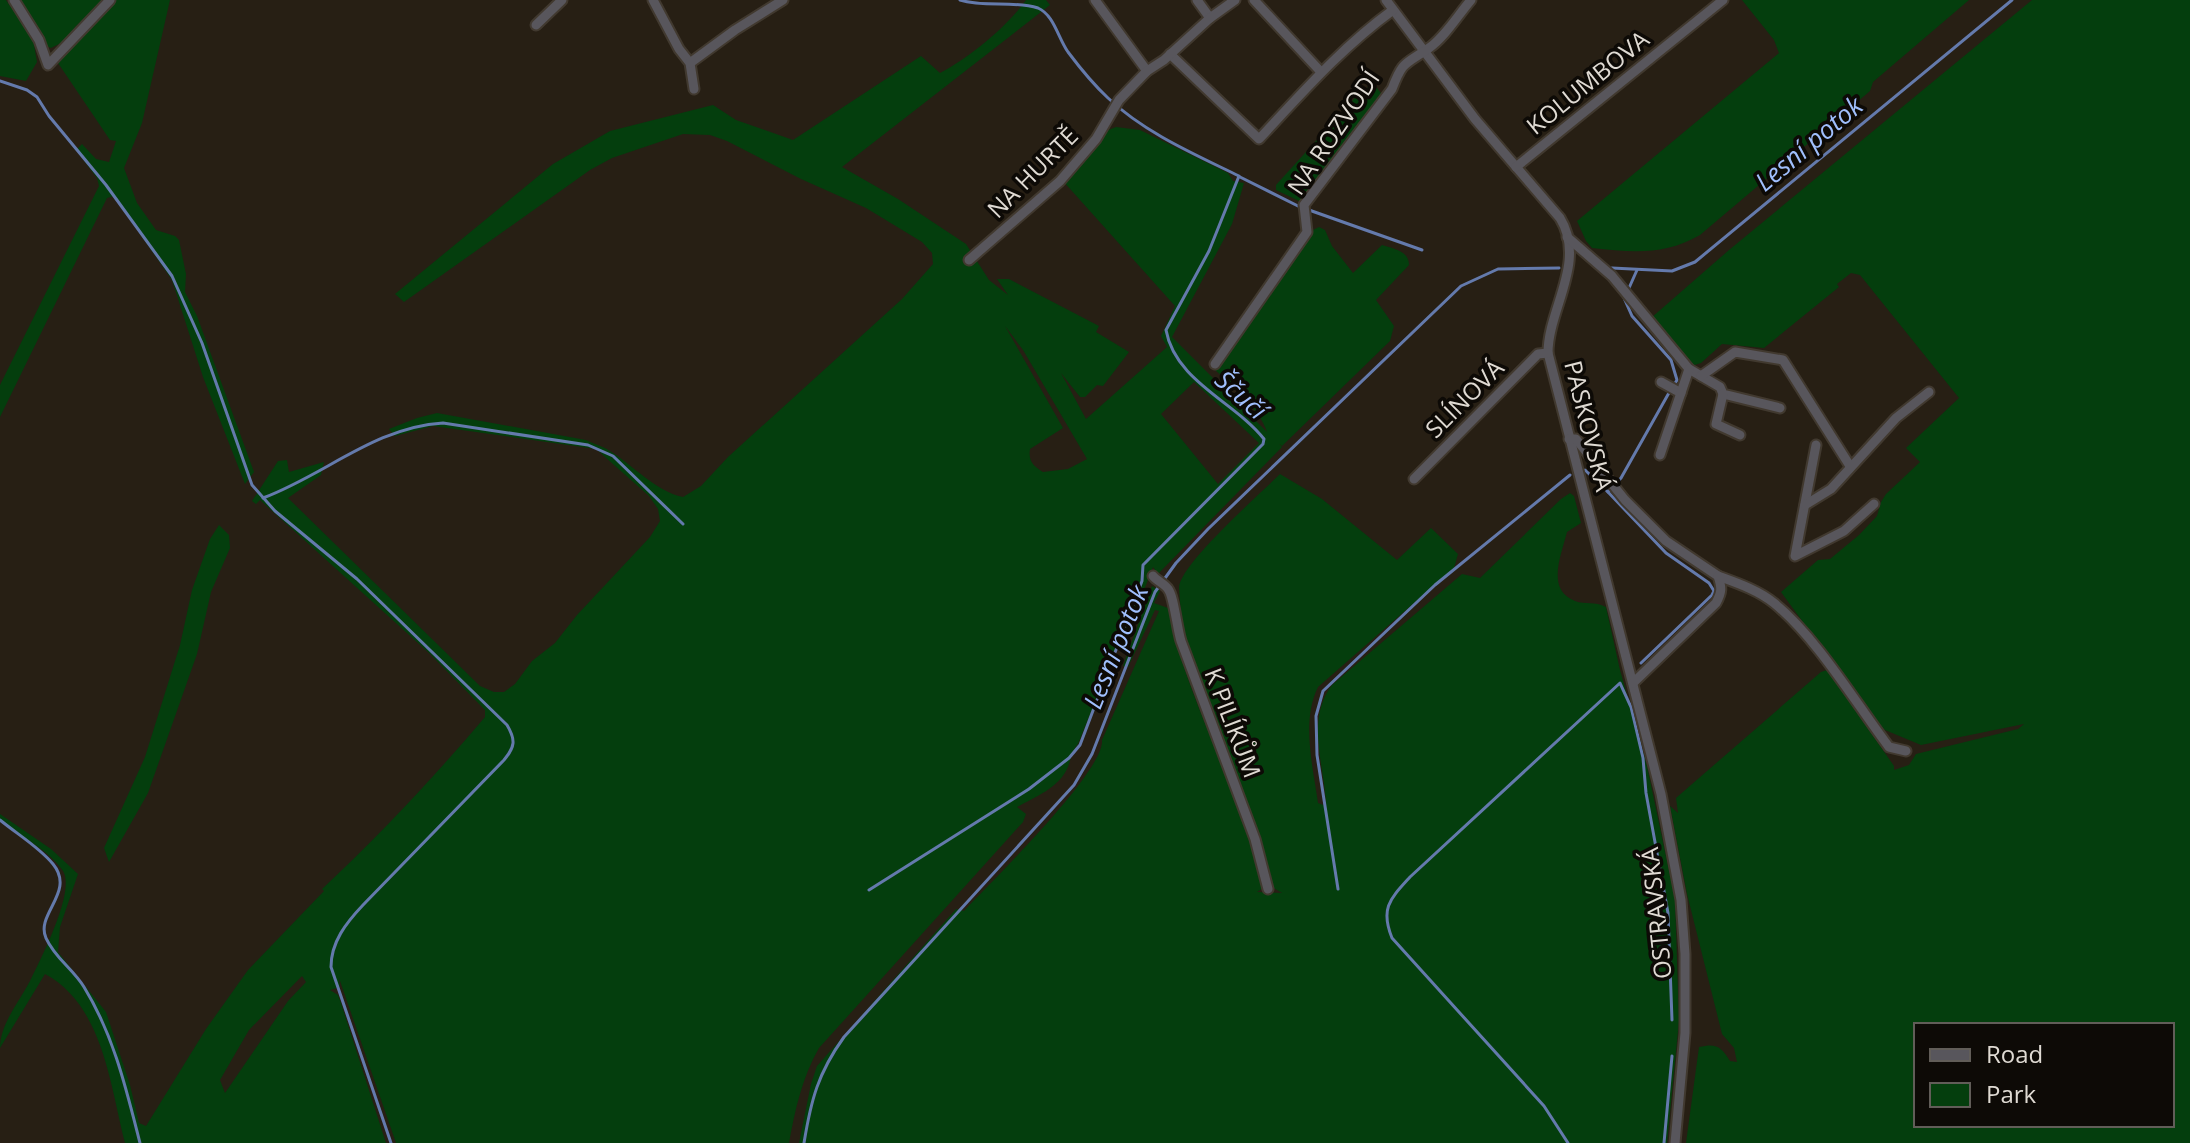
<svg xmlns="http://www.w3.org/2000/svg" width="2190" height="1143" font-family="'Open Sans',sans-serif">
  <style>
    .green { fill: #043e0d; fill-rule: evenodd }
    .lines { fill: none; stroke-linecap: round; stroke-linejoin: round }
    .stream { stroke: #647aac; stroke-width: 3 }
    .minor-casing { stroke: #41392f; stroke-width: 13 }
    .minor { stroke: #58565c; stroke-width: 9 }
    .labels { text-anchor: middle; stroke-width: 7; stroke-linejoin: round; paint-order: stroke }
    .street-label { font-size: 24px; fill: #dfdad3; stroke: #0d0a06 }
    .water-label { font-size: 26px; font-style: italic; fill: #a0bffd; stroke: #0d0a06 }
  </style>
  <rect width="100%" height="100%" fill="#271f14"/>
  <g class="green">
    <path d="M0,0H6L33,39L37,62L26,81L0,76Z"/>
    <path d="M19,0H105L76,26L65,41L51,48L46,46Z"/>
    <path d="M115,0H170L142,123L124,168L137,203L156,230L175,236L179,240L186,274L185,292L197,316L254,472L245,484L203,377L172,280L114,196L107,198L0,417V385L99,186L97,178L76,150L82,144L96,159L109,162L116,141L110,140L58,63Z"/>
    <path d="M1026,0H1046L1050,5L842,167L898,199L966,244L989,280L1008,295L997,279H1009L1099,326L1096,332L1129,352L1103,386L1097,385L1085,397H1080L1061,373L1086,419L1167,347L1161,336L1175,306L1063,181L1084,160L1106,131L1116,127L1140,130L1228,173L1233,181L1244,183L1232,224L1172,337L1267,432C1260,410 1233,386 1215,370L1311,231L1319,227L1325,230L1332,246L1353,273L1382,245C1394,249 1409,251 1409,265L1376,300L1394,326L1390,341L1282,446L1279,444L1282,447L1158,574L1153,567L1126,636L1124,630L1078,744C1070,754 1072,757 1068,767C1059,788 1035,797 1017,807L1026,814L1023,822L819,1048C802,1078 795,1110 789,1143H396L339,978L340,987L330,990L338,995L341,1003L386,1143H125C110,1085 103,1005 45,974L0,1048C0,1024 19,1002 30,981C40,960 76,891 63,871C51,852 18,834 0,820V814L51,849L78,874L60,927L58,952L106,1012L130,1085L139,1123L146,1126L206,1029L248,970L324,891L322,889C381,834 434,777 485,717V710L429,653L260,500L256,504L252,501L278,461L287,460L289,472L324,462L321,475L288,498L480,686L494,692H504L515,684L532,661L555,643L577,615L650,537L660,521L658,509L649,496L596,449L433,426L395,436L389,429L417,418L437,413L586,440C594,444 603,446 610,451C633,465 655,491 683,497L701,486L728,457L902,299L933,264L932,253L922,242L866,208L801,179L727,141L710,135L683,134L612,158L590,170L404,302L395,294L553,164L610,131L713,105L736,120L793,140L921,56L940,73C968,59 1008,26 1026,0ZM1005,326L1023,350L1087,459L1068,469L1043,472C1034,466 1028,462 1030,449L1063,428ZM1194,382L1259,443L1218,484L1161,414ZM302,976L306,982L288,1001L225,1093L220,1080L249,1030Z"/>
    <path d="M1742,0H1969L1873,82L1870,91L1700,235C1664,256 1631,252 1592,248L1586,241L1577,221L1779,53L1774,40Z"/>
    <path d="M2032,0H2190V1143H1686L1699,1047C1716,1043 1721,1046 1730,1061L1737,1062L1734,1048L1722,1034L1687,894L1670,806L1678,813L1676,798L1821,672L1827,670L1894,766V770L1909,765L1916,754L2018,729L2024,724L1921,745L1885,730L1873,718L1781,592L1818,560L1830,559L1859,535L1877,516L1881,502L1886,494L1920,462L1906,448L1959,398L1860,275L1851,273L1837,284L1839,287L1764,348L1722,344L1701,363L1691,366L1651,318L1729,250ZM1916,1025H2172V1125H1916Z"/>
    <path d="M1371,86L1377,88L1384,97L1301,202L1276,190V185L1362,90Z"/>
    <path d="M1280,474L1322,499L1397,560L1431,528L1458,554L1454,568L1318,687C1301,721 1313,767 1318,803L1326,806C1325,766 1305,720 1332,685L1462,574L1480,578L1561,499L1570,493L1574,496L1581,523L1567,532C1562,553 1545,590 1575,601C1585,605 1595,601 1606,607L1620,670L1647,766L1675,899L1679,1021L1667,1143H799L811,1084L817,1066L956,909L964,911C990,883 1105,771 1102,740L1159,611L1155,610L1128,667L1123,666L1152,586L1160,591L1154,603L1168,608C1187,703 1240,788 1263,882V888L1257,892L1282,893L1272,887L1254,823L1183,641L1179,588C1179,565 1260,494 1280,474Z"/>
    <path d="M219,525L229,535L230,548L211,592L197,654L148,793L109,862L104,848L145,757L180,645L192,590L210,539Z"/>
  </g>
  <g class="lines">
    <g class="stream">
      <path d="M0,81L27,90L37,97L49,116L106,185L172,276L202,343L252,485L275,511L357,579L507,725C516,740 515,747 504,760L363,905C346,923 331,942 331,967L391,1143"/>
      <path d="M1240,177L1302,208"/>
      <path d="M1309,210L1422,250"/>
      <path d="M1612,268L1672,271L1695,262L2012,0"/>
      <path d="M1629,288L1637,270"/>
      <path d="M1624,298L1632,316L1671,360L1677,380L1674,385"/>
      <path d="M1585,470L1608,492"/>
      <path d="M263,498C325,475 375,427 443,423L588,445L613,456L683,524"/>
      <path d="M1641,663L1712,595L1714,591L1709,583L1666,553L1608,492L1621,478L1670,391"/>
      <path d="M0,820C17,834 39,847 53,864C76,892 35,914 46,938C55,958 73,969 84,987C114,1036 126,1088 140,1143"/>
      <path d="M1338,889L1317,755L1316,716L1323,691L1435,585L1570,475"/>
      <path d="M869,890L1029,789L1069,758L1080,745L1142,581L1143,565L1263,444L1264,439C1235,402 1175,381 1166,330L1209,251L1239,176C1194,154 1145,133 1108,98C1094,85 1080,68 1068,52C1058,38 1054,15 1038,8C1012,0 985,8 960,0"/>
      <path d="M804,1143C811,1100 818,1073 844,1037L1074,785L1092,754L1155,592L1176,563L1208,529L1461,286L1498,269L1559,268"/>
      <path d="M1568,1143L1544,1106L1392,938C1380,908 1390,899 1410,877L1620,683L1631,707L1643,758L1646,793L1668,913L1672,1020"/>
      <path d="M1664,1143L1672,1056"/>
    </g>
    <defs>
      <g id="minor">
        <path d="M14,0L39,40L48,65L110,0"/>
        <path d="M653,0L679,49L690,63L694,89"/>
        <path d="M1095,0L1147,71"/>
        <path d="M1197,0L1210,18"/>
        <path d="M1254,0L1321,72"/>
        <path d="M1386,0L1475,119L1560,218C1587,262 1548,309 1548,353L1661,794L1681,900L1685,954V1033L1675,1143"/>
        <path d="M536,25L562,0"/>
        <path d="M1170,54L1259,139C1302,93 1342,47 1393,10"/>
        <path d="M690,63L735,30L783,0"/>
        <path d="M1516,167L1723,0"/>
        <path d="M1567,237L1612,276L1689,369L1720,387L1723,394L1780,408"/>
        <path d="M969,260L1060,181L1096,139L1119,100L1147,71L1164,60L1210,18L1235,0"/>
        <path d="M1215,364L1307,232L1304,205L1392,89C1403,60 1405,65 1429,48C1445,37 1458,15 1471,0"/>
        <path d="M1701,376L1735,352L1783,360L1850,466"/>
        <path d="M1661,382L1681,393"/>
        <path d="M1723,394L1716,424L1740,435"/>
        <path d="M1569,439H1576L1625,500L1666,541L1718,576C1722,588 1722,592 1716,603L1633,683"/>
        <path d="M1816,445L1795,556L1844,531L1874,504"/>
        <path d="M1660,455L1689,369"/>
        <path d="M1414,479L1538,354L1548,353"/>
        <path d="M1805,505L1831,489L1896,418L1929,392"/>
        <path d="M1153,576C1157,581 1165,584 1168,589C1174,596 1177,629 1181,641L1255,839L1268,889"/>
        <path d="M1718,576C1737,583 1758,590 1774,603C1817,638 1855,702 1889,747L1906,751"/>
      </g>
    </defs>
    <use href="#minor" class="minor-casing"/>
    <use href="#minor" class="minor"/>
  </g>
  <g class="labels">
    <g class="street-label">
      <text transform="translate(1588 83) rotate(-39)" y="8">KOLUMBOVA</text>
      <text transform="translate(1334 133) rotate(-56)" y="8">NA ROZVODÍ</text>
      <text transform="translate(1033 173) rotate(-45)" y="8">NA HURTĚ</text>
      <text transform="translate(1465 399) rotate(-45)" y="8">SLÍNOVÁ</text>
      <text transform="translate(1588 426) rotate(76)" y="8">PASKOVSKÁ</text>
      <text transform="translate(1232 723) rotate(69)" y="8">K PILÍKŮM</text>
      <text transform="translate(1657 913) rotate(-96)" y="8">OSTRAVSKÁ</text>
    </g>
    <g class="water-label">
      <text transform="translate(1809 144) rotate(-40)" y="9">Lesní potok</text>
      <text transform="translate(1241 395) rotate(42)" y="9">Ščučí</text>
      <text transform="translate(1116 647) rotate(-68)" y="9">Lesní potok</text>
    </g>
  </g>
  <rect x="1914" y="1023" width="260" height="104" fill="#0d0a06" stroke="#615d58" stroke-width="2"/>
  <rect x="1930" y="1049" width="40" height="12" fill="#58565c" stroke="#615d58" stroke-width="2"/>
  <text x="1986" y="1063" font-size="24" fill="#dfdad3">Road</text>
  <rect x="1930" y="1083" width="40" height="24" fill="#043e0d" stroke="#615d58" stroke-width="2"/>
  <text x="1986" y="1103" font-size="24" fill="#dfdad3">Park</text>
</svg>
